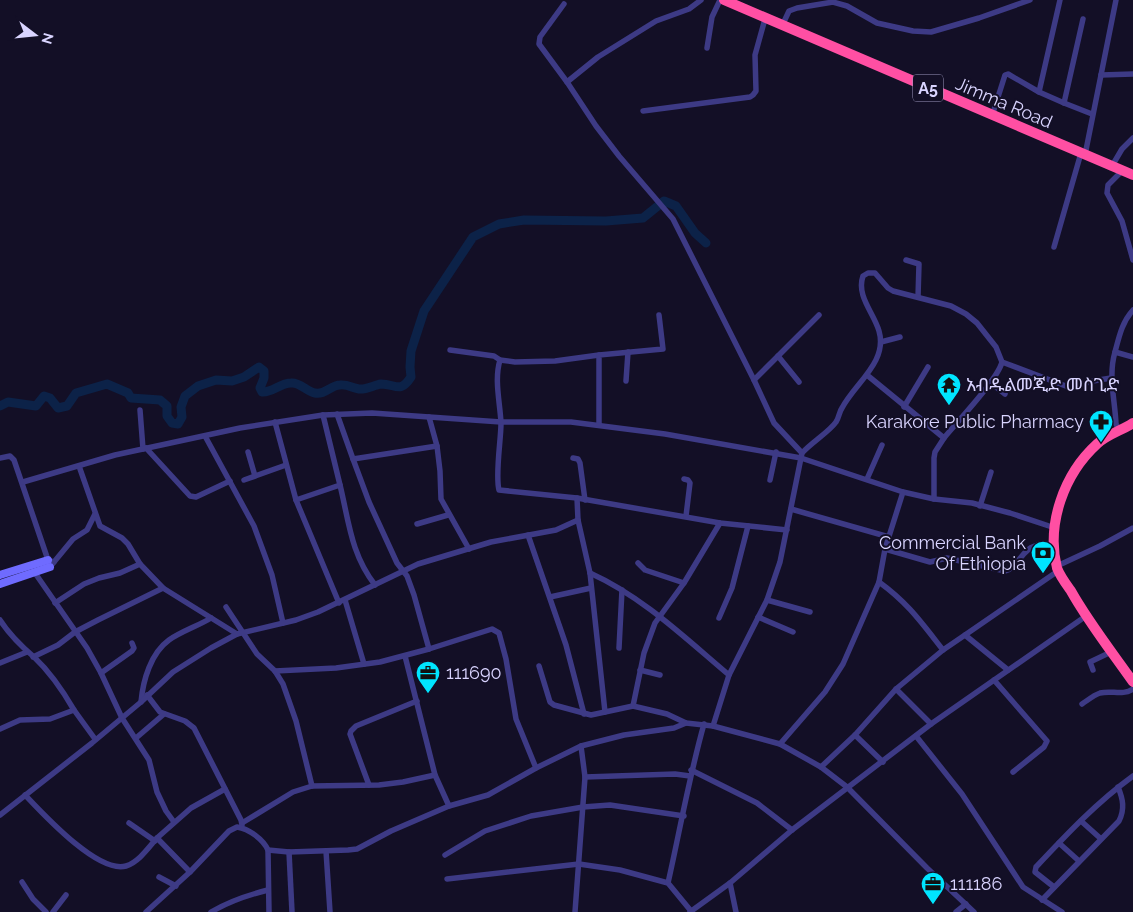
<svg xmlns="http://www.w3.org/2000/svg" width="1133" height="912" font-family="Raleway,'Noto Sans Ethiopic',sans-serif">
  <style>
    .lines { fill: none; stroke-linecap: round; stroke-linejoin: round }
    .river { stroke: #0c2248; stroke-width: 9 }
    .street { stroke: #3d3a85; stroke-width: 5.5 }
    .secondary { stroke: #6f6bff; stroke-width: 8 }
    .highway { stroke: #ff4fa3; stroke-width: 10 }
    .labels { text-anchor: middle; stroke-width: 4; stroke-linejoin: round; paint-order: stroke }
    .shield { fill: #130f26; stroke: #9e99be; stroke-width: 1 }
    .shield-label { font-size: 16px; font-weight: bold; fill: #d9d4ff }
    .street-label { font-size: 18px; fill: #d9d4ff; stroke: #130f26 }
    .poi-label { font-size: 18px; fill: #d9d4ff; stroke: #130f26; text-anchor: start }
  </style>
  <rect width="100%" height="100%" fill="#130f26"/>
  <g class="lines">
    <path class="river" d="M0,406L8,402L36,406L44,396L50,398L58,408L67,406L76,393L107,384L128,393L131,398L160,400L167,406V416L172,423L178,424L182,417L181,407L185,396L198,386L216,380L232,381L244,377L259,367L264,371V378L260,388L262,392C272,393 280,383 291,383C300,382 306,391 315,393C325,395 331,385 340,385C347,384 353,388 359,389C366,390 374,385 381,384C396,384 400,394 411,377L410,367L411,351L424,311L473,237L499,224L524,220L606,221L643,218L664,201L676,206L695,233L706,243"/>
    <g class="street">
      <path d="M564,4L540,37L539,44L567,82L596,126L619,156L673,219L754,380L774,423L802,453"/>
      <path d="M782,26L789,11L797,8L833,2L847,6L877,23L913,31L931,32L979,18L1030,0"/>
      <path d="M707,48L712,17L720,0"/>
      <path d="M1101,75L1133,74"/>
      <path d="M567,82L598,57L656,21L689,9L701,0"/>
      <path d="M1039,92L1060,0"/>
      <path d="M1064,103L1083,19"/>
      <path d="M643,111L750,97L753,95L756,91L755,55L765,19"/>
      <path d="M992,116L1005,75L1008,74L1039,92L1064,103L1092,114"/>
      <path d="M1085,155L1116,0"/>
      <path d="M1112,166L1122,149L1133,138"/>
      <path d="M1122,171L1108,185L1107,193L1122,221L1133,260"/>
      <path d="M1054,247L1081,153"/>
      <path d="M906,260L919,264L918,297"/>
      <path d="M881,342L900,337"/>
      <path d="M450,350L494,356L500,360L515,362L555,361L599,355"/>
      <path d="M1115,352C1119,337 1122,322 1133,310"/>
      <path d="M778,356L799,382"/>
      <path d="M500,360C494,380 500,402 501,423C501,440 495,475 499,490L577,498L720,523L787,530"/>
      <path d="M1002,362L1071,388L1093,381L1111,378"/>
      <path d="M754,380L819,315"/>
      <path d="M626,381L628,352"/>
      <path d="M990,382L1005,394"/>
      <path d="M904,407L928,367"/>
      <path d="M140,410L143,449"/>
      <path d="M337,414L353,459L437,446"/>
      <path d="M429,417L437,446L440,471L441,499L469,549"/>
      <path d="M275,422L296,500L339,603"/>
      <path d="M599,425V355L663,349L659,315"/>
      <path d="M1119,430L1116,424C1115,400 1108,376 1115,352L1133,357"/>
      <path d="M205,436L254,526L272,575L283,623"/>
      <path d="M146,448L190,496L196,497L230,481"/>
      <path d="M248,452L255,476"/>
      <path d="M0,458L10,456L14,460L48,560L54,562L50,567"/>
      <path d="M573,458L578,459L580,463L585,500"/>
      <path d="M353,459L369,502L397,563L407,576L414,595L429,649L492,629L499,633L506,659L516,719L536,768"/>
      <path d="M79,466L100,526L122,538L128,544L140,564"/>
      <path d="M684,479L688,480L690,483L686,516"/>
      <path d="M867,479L882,445"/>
      <path d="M244,480L286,465"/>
      <path d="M770,480L776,452"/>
      <path d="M23,482L115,455L240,428L323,415L372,413L501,422H571L665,434L801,458L903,492L934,499L972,503L1010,513L1055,528"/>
      <path d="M340,485C349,522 351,554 375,585"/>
      <path d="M577,498L578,520L590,573L605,712"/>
      <path d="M934,499V458L935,452L944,438"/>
      <path d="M296,500L340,485L323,415"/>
      <path d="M980,506L991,472"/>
      <path d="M791,509L889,537"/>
      <path d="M417,524L448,515"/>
      <path d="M528,535L566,645L584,714"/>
      <path d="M885,549L930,562L947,558L1005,571C1018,568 1022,549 1035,546C1041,544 1049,545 1055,544"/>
      <path d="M54,562L73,539L87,530L95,514"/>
      <path d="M638,563L645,570L684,583"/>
      <path d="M1057,566L1100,546L1133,528"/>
      <path d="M35,573L87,648L101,673L122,718L149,760L157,792L166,811L174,822"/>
      <path d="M590,573C643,597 685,638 729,675"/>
      <path d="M879,582C908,603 921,622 943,650"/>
      <path d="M550,597L591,588"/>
      <path d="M345,600L364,664"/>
      <path d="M767,600L810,612"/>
      <path d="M55,603L84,584L99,578L120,573L140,564L163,588"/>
      <path d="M226,607L257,654L275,671L283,684L296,721L312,786"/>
      <path d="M758,617L793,632"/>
      <path d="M719,618L732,588L748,526"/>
      <path d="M0,620C9,634 21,646 34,657C50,672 63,691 74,710"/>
      <path d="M619,648L622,590"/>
      <path d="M405,656L435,775L449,806"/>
      <path d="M33,657L58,645L75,632L98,620L163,588L237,634"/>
      <path d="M0,663L27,652"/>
      <path d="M539,666L550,702L554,705L591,715L633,706L667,714L686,723L713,726L780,744L821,767L847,787L927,868L974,912"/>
      <path d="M640,670L660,675"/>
      <path d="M1008,670L965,635L1058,571"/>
      <path d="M1093,670L1090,662L1111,652"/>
      <path d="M275,671L336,668L380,662L429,649"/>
      <path d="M101,673L132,651L134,648L132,643"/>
      <path d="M994,680L1047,741L1044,747L1013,772"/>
      <path d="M896,689L931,724"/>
      <path d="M147,695L160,712L185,721L194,728L241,820L242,825"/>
      <path d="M141,702C143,680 151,653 169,640C182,631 198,626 211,618"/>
      <path d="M1082,704C1088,700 1094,695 1100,693C1112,690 1122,696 1133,689"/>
      <path d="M633,706L644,653L655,623L684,583L720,523"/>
      <path d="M713,726L729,675L767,600L780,562L802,453C812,442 829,432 836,422C839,418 839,412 842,408C855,383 888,362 879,331C874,313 856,296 863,276L868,273H875L888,288L893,291L951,306L966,314L977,323L996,347L1002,362C998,379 957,422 944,438L867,375"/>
      <path d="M0,729L20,720L50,719L74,710L95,739"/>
      <path d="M855,735L883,762"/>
      <path d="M916,736L962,794L1023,887L1062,912"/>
      <path d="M136,738L164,714"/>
      <path d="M780,744L825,692L843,664L879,582L885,549L903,492"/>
      <path d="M821,767L855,735L896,689L943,650L965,635"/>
      <path d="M691,770L757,803L792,830"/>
      <path d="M585,777L675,774L690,776"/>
      <path d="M369,785L350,734L351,731L356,726L417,701"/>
      <path d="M25,795C43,814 98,874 126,866C139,862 149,847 157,838"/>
      <path d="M0,815L92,743L141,702L173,672L211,648L237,634L296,620L318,612L418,564L491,542L556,530L578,520"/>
      <path d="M1081,821L1100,838"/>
      <path d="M129,823L155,841"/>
      <path d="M242,823L293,792L312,786L379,785L403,782L435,775"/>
      <path d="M1059,843L1079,861"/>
      <path d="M268,850L269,912"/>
      <path d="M326,851L330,912"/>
      <path d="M289,852L292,912"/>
      <path d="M445,855L485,831L531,816L583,807L610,805L684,816"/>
      <path d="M190,872L157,838L191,808L225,789"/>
      <path d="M159,877L176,886"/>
      <path d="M447,879L579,864L620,870L668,883L691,911"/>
      <path d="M22,882L33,899L46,912"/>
      <path d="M668,883C680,830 689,777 704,724"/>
      <path d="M730,883L736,912"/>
      <path d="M1054,887L1035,872L1036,867C1066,835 1097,802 1133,776"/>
      <path d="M1042,900L1119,821C1125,809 1123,799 1118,787"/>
      <path d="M53,912L66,895"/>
      <path d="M146,912L190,872L229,831L237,827C249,829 263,839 268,850L289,852L348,850L357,849L391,831L449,806L488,795L536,768L581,746L624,735L674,728L686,723"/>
      <path d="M211,912C228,902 248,895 268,890"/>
      <path d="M575,912L585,777L581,746"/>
      <path d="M690,912L730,883L792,830L931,724L1086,616"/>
      <path d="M956,912L966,904"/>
    </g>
    <g class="secondary">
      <path d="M0,575L48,560"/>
      <path d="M0,584L50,567"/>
    </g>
    <g class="highway">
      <path d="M724,0L1133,175"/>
      <path d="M1133,423C1121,431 1108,434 1097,444C1064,474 1046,524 1057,568C1060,576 1066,584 1071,591C1089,623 1112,652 1133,682"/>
    </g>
  </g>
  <defs>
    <symbol id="temple-pin" viewBox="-11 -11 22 30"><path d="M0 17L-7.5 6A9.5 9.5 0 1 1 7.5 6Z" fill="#00e5ff" stroke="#130f26"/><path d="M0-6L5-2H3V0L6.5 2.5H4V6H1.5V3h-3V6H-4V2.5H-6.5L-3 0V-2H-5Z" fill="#111"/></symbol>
    <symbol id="pharmacy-pin" viewBox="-11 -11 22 30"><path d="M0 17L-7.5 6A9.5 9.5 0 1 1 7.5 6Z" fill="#00e5ff" stroke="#130f26"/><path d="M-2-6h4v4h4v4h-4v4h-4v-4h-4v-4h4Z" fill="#111"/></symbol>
    <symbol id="bank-pin" viewBox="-11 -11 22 30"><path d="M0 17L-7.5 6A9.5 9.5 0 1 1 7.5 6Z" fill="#00e5ff" stroke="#130f26"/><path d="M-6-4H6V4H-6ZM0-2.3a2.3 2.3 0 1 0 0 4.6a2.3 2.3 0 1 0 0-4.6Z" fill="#111"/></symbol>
    <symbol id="office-pin" viewBox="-11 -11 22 30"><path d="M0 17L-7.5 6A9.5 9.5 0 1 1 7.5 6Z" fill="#00e5ff" stroke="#130f26"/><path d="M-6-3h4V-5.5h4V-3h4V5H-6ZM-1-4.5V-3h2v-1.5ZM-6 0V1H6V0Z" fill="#111"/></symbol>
  </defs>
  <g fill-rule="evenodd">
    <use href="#temple-pin" x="935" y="371" width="28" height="38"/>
    <use href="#pharmacy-pin" x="1087" y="408" width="28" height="38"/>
    <use href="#bank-pin" x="1029" y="539" width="28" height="38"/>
    <use href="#office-pin" x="414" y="659" width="28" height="38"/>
    <use href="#office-pin" x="919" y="870" width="28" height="38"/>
  </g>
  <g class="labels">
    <rect class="shield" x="913" y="74.5" width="30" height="27" rx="4"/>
    <g class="shield-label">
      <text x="928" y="94">A5</text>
    </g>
    <g class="street-label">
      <text transform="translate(1004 103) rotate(23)" y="6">Jimma Road</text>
    </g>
    <g class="poi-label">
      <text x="966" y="391">አብዱልመጂድ መስጊድ</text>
      <text x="1084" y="428" text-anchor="end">Karakore Public Pharmacy</text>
      <text x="1026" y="549" text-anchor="end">Commercial Bank<tspan x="1026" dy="21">Of Ethiopia</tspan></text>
      <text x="446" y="679">111690</text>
      <text x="950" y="890">111186</text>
    </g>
  </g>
  <g transform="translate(35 35) rotate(106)" stroke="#130f26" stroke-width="4" paint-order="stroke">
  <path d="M0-4L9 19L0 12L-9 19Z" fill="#d9d4ff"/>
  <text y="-8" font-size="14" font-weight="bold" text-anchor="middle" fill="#d9d4ff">N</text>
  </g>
</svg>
